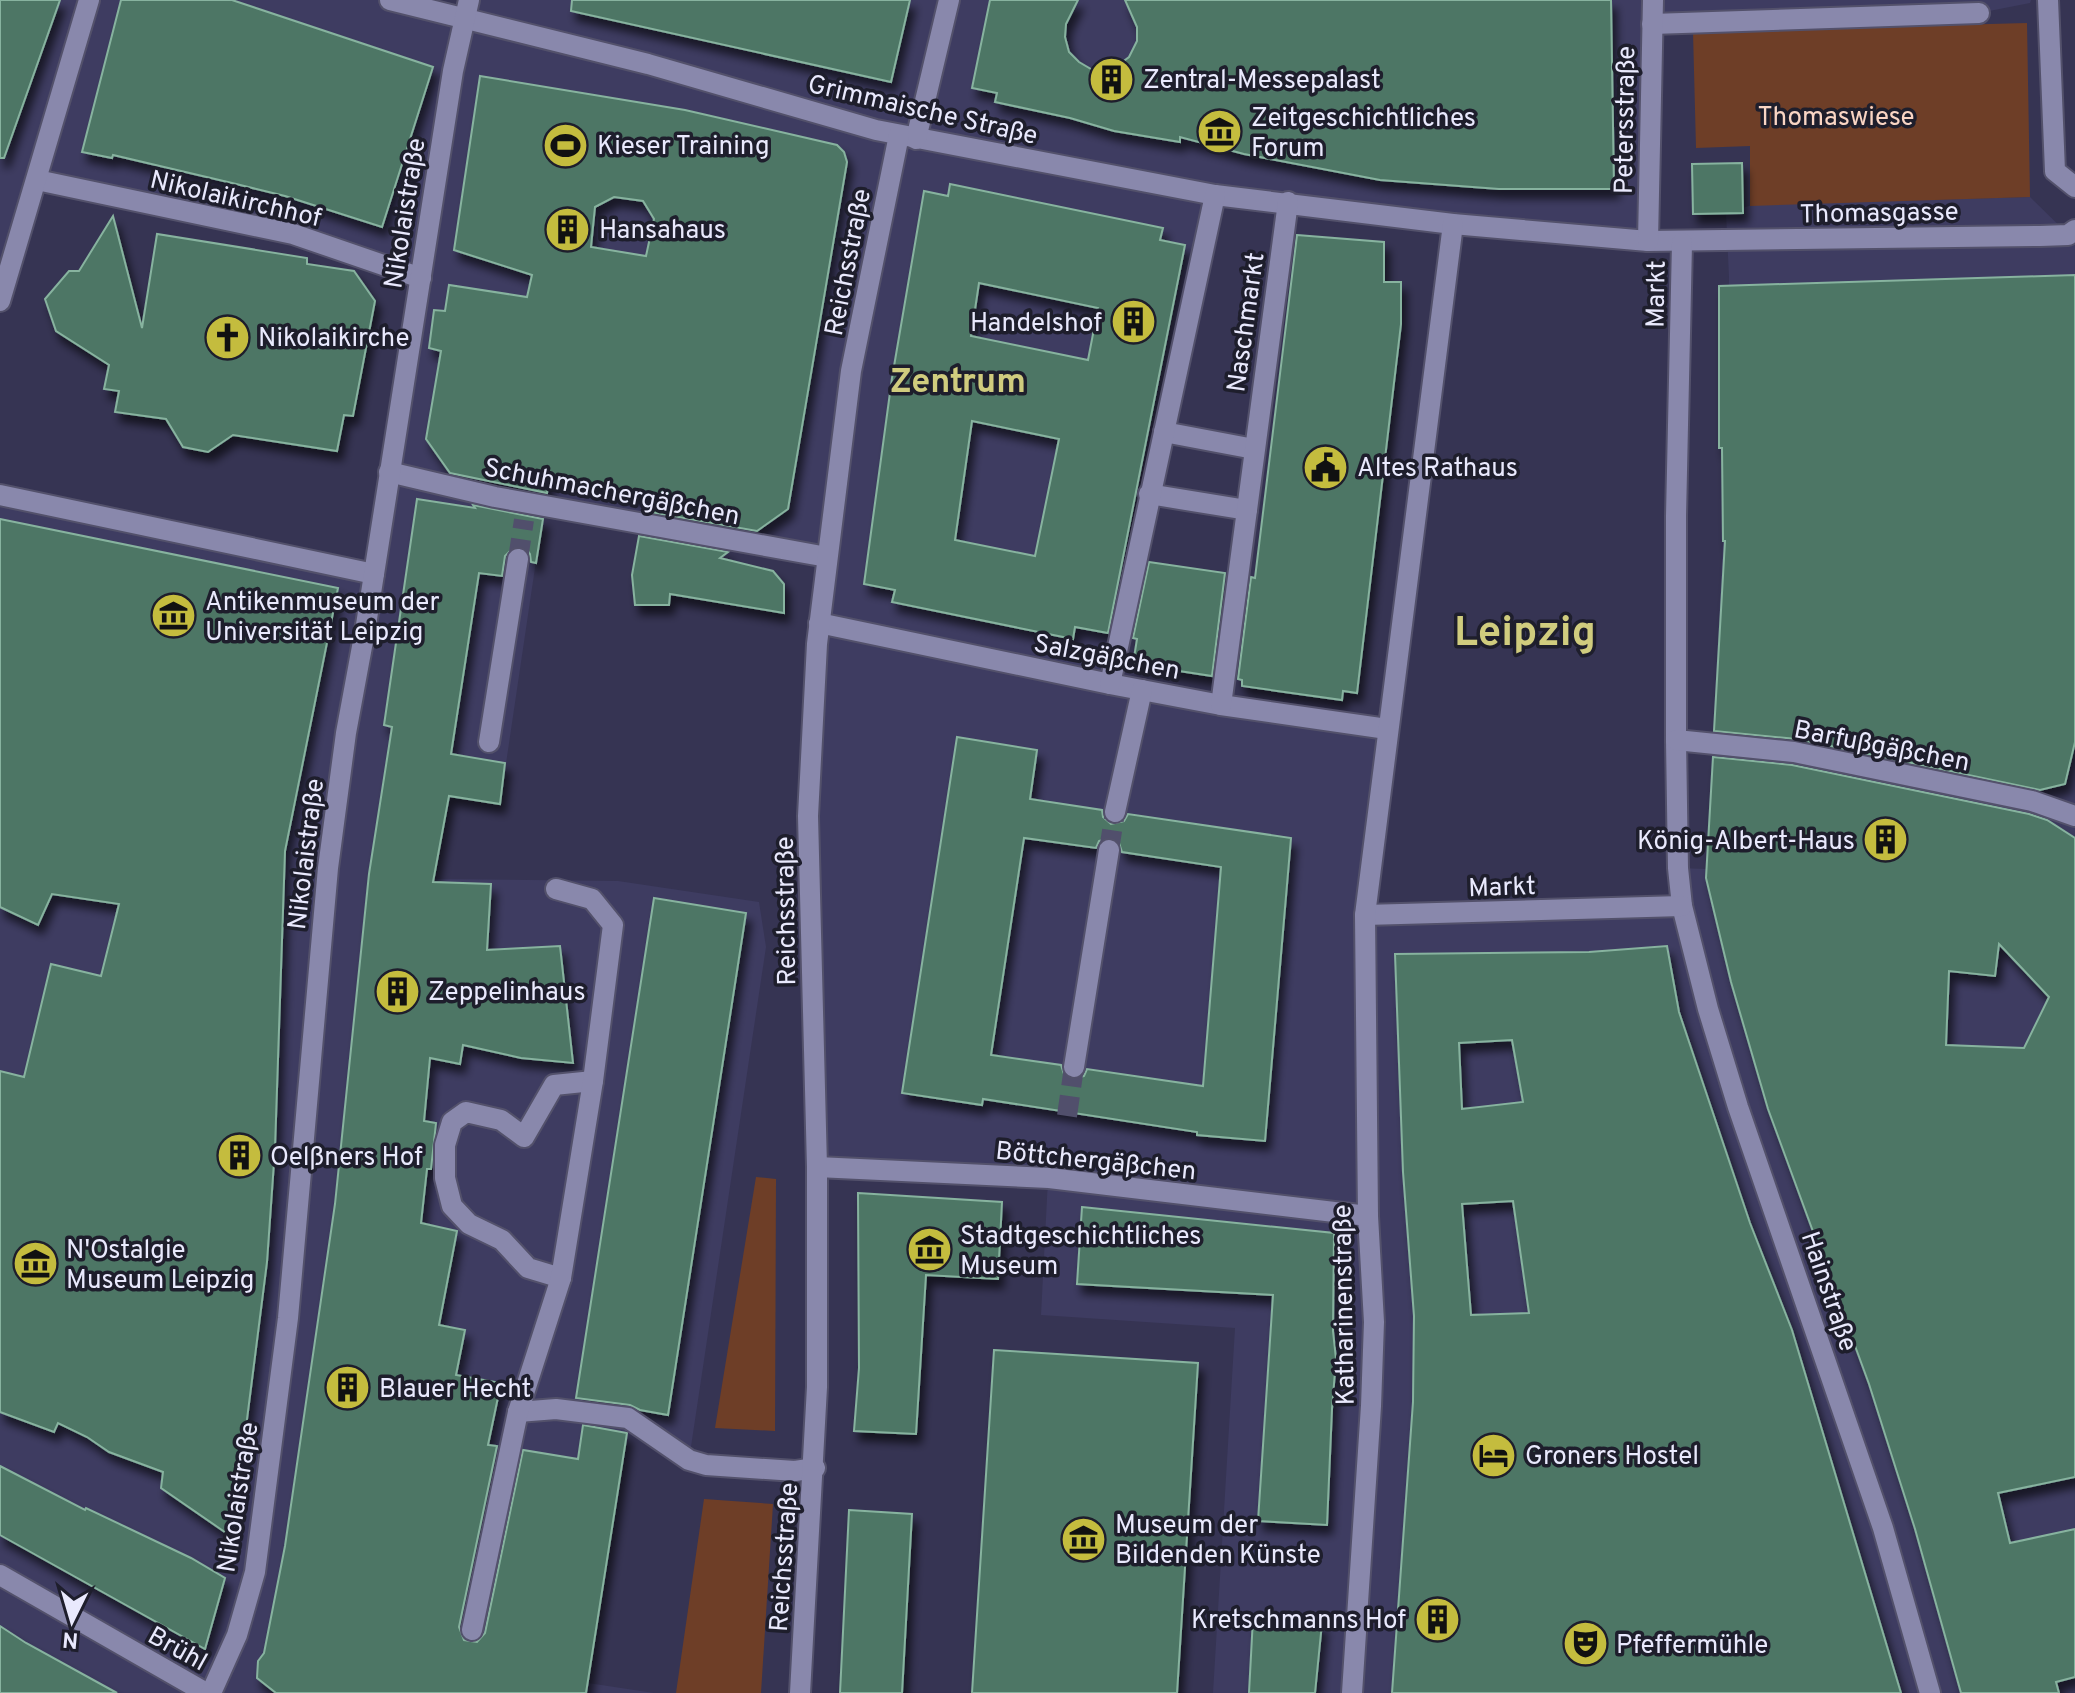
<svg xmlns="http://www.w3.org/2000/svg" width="2075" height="1693" font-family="Overpass,sans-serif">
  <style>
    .built { fill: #3e3c61 }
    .green { fill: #6e3e27 }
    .building { fill: #4d7665; stroke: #87b39f; stroke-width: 2; fill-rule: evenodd; filter: url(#shadow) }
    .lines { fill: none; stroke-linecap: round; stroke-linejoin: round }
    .minor-tunnel { stroke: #514f6c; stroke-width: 20; stroke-dasharray: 20 10; stroke-linecap: butt }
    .minor-casing { stroke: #53516b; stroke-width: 24 }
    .minor { stroke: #8988ac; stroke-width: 20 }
    .labels { text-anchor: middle; stroke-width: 7; stroke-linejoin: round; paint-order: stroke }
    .poi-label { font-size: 26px; fill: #e9e9fd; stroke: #1e1e2c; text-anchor: start }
    .street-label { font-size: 26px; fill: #e9e9fd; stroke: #1e1e2c }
    .park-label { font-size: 26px; fill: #f9d5c4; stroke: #1e1e2c }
    .district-label { font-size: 34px; font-weight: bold; fill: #d0cc7e; stroke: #1e1e2c }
    .town-label { font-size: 42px; font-weight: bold; fill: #d0cc7e; stroke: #1e1e2c }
  </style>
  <defs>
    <filter id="shadow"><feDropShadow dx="5" dy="9" stdDeviation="4" flood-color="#0009"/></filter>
  </defs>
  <rect width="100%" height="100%" fill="#363453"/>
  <path class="built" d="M0,0H390L464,20L469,0H2031L2030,3L1979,13L1653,24L1648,241L1215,195L1110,684L1387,729L1365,915L1682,906L1678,868L1706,869L1723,541L1729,277L1726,213L1752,205L2030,197L2075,241V1693H1213L1235,1328L1041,1315L1048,1179L817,1167L808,816L826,557L544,507L500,804L449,797L433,879L618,881L759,902L766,947L689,1460L628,1418L588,1683L654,1693H0V495L374,573L421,278L293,234L37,180L0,301Z"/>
  <g class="green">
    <path d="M2027,23L2030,197L1750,206V146L1696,148L1693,32Z"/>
    <path d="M756,1177L776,1179L775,1431L715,1428Z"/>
    <path d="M704,1499L773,1504L761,1693H676Z"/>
  </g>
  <g class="building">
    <path d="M0,0H60L4,158H0Z"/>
    <path d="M121,0H232L433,67L382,227L285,196L232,183L113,155L112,158L82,152Z"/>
    <path d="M572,0H910L891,82L571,11Z"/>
    <path d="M990,0H1078L1066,24L1065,37L1069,52L1079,62L1091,69L1103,70L1117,66L1129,57L1137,41V27L1125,0H1611L1614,189H1499L1380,180L1244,154L1180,137V142L1114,131L1070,118L995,102L997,93L972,88Z"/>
    <path d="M480,76L685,110L837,145L844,152L847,162L788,509L757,531L644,511L646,497L550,477L547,493L450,473L426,439L441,351L429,348L434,310L445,311L449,285L527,297L532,275L454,250ZM614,197L643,201L654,219L646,256L591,247L595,207Z"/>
    <path d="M1742,163L1743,213L1693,214L1692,164Z"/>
    <path d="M950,184L1163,228L1160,240L1185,245L1108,633L1075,627L1073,639L892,602L895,590L864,584L892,378L924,191L948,196ZM979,283L1098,308L1088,360L971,336ZM972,421L1059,439L1035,556L955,540Z"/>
    <path d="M113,216L142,328L157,234L307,258V264L354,271L375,301L353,416L344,415L337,451L233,435L208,452L183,447L166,419L115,412L119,391L104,389L109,365L56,331L45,299L69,271H79Z"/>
    <path d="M1297,235L1384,242V282H1401V324L1357,693L1343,691L1342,700L1242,686V680L1238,679L1251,577L1255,578Z"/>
    <path d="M2075,275V742L2065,784L2040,790L1797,739L1714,731L1725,541H1723L1722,448H1719V286Z"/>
    <path d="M417,499L475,508L473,505L543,519L536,563L531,562L530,554L526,548L514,547L505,556L502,576L479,573L451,754L505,763L500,804L449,796L433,882L491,884L487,950L560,946L573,1063L521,1058L463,1045L460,1064L430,1058L424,1121L436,1123L431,1169H427L421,1223L457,1231L439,1325L465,1330L456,1375L501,1383L488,1445L497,1446L459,1627L464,1640L477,1642L485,1633L523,1450L578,1459L583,1425L627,1433L586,1693H276L257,1678L258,1661L264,1653L285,1546L335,1204L369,874L392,727L384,725Z"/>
    <path d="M0,519L338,588L285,851L275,1148L267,1262L232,1537L161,1488L163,1472L109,1452L87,1437L58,1423L54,1432L0,1412V1071L24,1077L51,964L101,976L119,904L52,894L38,925L0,907Z"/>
    <path d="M639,536L728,552L720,558L773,571L784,584V613L670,594L669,605H635L632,575Z"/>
    <path d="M1149,562L1225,573L1212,676L1133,664L1137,639L1133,638Z"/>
    <path d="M957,737L1037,750L1030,799L1102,810L1103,817L1111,824L1124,821L1128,814L1291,838L1265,1141L1197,1135V1132L983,1099L982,1105L902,1093ZM1110,837L1118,840L1122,852L1221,867L1203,1086L1087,1069L1084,1076L1073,1080L1065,1077L1061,1065L991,1055L1024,838L1096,848L1099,841Z"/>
    <path d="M1713,757L1792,765L2029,814L2047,820L2075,838V1477L1998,1493L2010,1543L2075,1529V1677L2056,1682L2059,1693H1961L1915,1529L1869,1384L1768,1109L1731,982L1706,878ZM1999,944L2049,997L2024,1048L1946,1045L1949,971L1995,976Z"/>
    <path d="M654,898L746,913L668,1415L640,1410L630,1405L576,1398Z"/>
    <path d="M1667,946L1679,1012L1750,1223L1792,1330L1901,1693H1392L1413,1402L1414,1316L1403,1172L1395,954L1589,952ZM1512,1040L1523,1102L1462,1109L1459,1043ZM1513,1201L1529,1313L1471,1315L1462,1204Z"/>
    <path d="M858,1193L1002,1202L998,1279L926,1275L916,1434L854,1431L859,1368Z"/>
    <path d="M1082,1207L1334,1233L1333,1331L1336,1359L1332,1409L1327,1525L1258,1521L1273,1295L1077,1284Z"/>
    <path d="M994,1350L1198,1363L1177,1693H972Z"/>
    <path d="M0,1466L85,1510L86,1508L191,1558L225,1578L205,1649L0,1535Z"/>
    <path d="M849,1510L912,1514L902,1693H840Z"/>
    <path d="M1253,1618L1322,1623L1315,1693H1249Z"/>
    <path d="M0,1626L26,1643L117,1693H0Z"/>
  </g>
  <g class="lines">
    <g class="minor-tunnel">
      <path d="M518,559L524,520"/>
      <path d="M1109,850L1115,812"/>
      <path d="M1067,1116L1074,1067"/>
    </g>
    <defs>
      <g id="minor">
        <path d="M390,0L648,64L876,130L1215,195L1453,224L1648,241L2040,236L2068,235L2075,230"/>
        <path d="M2048,0L2055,171L2075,187"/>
        <path d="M1652,24L1979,13"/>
        <path d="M916,139L949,0"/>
        <path d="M37,180L293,234L421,278"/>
        <path d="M1648,241L1653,0"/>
        <path d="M1682,243L1676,516V740L1678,868L1682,906L1708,1009L1738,1107L1883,1528L1930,1693"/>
        <path d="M0,301L89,0"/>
        <path d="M1164,432L1254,449"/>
        <path d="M389,472L495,497L827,557"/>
        <path d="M1149,494L1247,510"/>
        <path d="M0,495L374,574"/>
        <path d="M819,623L1110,684L1221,705L1387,729"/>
        <path d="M1110,684L1215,195"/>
        <path d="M1221,705L1288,202"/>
        <path d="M1676,740L1794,752L2032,801L2075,816"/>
        <path d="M489,742L518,559"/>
        <path d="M1115,812L1142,690"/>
        <path d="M1365,915L1682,906"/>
        <path d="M1074,1067L1109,850"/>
        <path d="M817,1167L1049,1178L1368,1216"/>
        <path d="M561,1278L528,1268L502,1240L469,1224L452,1206L445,1178V1145L452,1122L466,1112L501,1120L524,1137L554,1085L593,1081"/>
        <path d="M518,1412L556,1409L628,1418L689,1460L706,1465L795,1471L815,1468"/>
        <path d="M0,1575L206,1693"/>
        <path d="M472,1630L518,1412L561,1278L593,1081L613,925L592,899L556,889"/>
        <path d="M211,1693L237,1635L255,1572L288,1318L328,868L346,733L366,625L453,71L469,0"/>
        <path d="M800,1693L817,1387V1167L808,816L817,644L851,371L899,135"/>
        <path d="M1352,1693L1371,1406L1374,1322L1368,1216L1365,915L1453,224"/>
      </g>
    </defs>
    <use href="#minor" class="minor-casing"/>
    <use href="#minor" class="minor"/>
  </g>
  <defs>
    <symbol id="building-disc" viewBox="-11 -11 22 22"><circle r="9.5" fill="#c4bc3e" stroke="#1e1e2c"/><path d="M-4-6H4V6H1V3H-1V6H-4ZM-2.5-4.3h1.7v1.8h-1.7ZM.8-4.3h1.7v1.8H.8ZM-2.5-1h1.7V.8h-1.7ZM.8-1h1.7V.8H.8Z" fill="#111"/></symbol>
    <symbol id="museum-disc" viewBox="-11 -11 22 22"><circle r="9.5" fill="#c4bc3e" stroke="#1e1e2c"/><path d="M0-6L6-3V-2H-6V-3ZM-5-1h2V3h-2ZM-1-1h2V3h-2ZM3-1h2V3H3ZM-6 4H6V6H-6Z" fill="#111"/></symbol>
    <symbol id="stadium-disc" viewBox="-11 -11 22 22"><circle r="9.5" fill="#c4bc3e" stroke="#1e1e2c"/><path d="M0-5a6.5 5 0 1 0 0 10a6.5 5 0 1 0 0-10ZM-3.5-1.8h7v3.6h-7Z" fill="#111"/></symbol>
    <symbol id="church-disc" viewBox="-11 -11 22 22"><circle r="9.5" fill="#c4bc3e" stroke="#1e1e2c"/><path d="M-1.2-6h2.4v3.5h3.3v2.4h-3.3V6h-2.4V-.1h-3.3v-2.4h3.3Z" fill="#111"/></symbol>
    <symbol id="civic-disc" viewBox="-11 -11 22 22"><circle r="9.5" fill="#c4bc3e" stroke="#1e1e2c"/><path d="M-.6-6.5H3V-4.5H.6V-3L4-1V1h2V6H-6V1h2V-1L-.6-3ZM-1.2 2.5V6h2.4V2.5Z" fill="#111"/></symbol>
    <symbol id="hotel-disc" viewBox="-11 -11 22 22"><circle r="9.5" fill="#c4bc3e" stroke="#1e1e2c"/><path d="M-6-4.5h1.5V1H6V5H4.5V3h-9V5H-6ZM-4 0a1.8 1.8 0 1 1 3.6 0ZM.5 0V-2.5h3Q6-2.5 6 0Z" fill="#111"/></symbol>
    <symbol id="theatre-disc" viewBox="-11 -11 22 22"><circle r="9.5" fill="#c4bc3e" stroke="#1e1e2c"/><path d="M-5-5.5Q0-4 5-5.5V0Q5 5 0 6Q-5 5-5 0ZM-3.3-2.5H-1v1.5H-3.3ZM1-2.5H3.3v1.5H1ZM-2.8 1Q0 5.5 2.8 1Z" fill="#111"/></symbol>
  </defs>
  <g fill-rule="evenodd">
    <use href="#building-disc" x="1086" y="54" width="51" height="51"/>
    <use href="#museum-disc" x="1194" y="106" width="51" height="51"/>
    <use href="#stadium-disc" x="540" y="120" width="51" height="51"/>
    <use href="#building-disc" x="542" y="204" width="51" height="51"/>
    <use href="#building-disc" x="1108" y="296" width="51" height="51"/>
    <use href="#church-disc" x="202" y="312" width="51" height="51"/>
    <use href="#civic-disc" x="1300" y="442" width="51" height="51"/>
    <use href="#museum-disc" x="148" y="590" width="51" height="51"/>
    <use href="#building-disc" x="1860" y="814" width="51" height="51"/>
    <use href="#building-disc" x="372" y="966" width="51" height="51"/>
    <use href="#building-disc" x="214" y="1130" width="51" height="51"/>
    <use href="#museum-disc" x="904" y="1224" width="51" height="51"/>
    <use href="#museum-disc" x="10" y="1238" width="51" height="51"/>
    <use href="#building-disc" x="322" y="1362" width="51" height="51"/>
    <use href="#hotel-disc" x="1468" y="1430" width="51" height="51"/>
    <use href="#museum-disc" x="1058" y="1514" width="51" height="51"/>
    <use href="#building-disc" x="1412" y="1594" width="51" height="51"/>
    <use href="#theatre-disc" x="1560" y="1618" width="51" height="51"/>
  </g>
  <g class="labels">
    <g class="poi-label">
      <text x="1143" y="88">Zentral-Messepalast</text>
      <text x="1251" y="126">Zeitgeschichtliches<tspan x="1251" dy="30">Forum</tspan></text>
      <text x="597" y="154">Kieser Training</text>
      <text x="599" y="238">Hansahaus</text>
      <text x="1102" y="331" text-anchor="end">Handelshof</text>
      <text x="258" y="346">Nikolaikirche</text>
      <text x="1357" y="476">Altes Rathaus</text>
      <text x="205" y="610">Antikenmuseum der<tspan x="205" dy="30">Universität Leipzig</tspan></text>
      <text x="1855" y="849" text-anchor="end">König-Albert-Haus</text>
      <text x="428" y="1000">Zeppelinhaus</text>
      <text x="270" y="1165">Oelßners Hof</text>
      <text x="960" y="1244">Stadtgeschichtliches<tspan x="960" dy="30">Museum</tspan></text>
      <text x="66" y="1258">N'Ostalgie<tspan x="66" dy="30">Museum Leipzig</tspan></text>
      <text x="379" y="1397">Blauer Hecht</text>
      <text x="1525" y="1464">Groners Hostel</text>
      <text x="1115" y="1533">Museum der<tspan x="1115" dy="30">Bildenden Künste</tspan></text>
      <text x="1406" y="1628" text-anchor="end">Kretschmanns Hof</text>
      <text x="1616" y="1653">Pfeffermühle</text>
    </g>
    <g class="street-label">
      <text transform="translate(923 109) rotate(13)" y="9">Grimmaische Straße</text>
      <text transform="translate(1624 120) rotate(-89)" y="9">Petersstraße</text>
      <text transform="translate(236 198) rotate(13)" y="9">Nikolaikirchhof</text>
      <text transform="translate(1879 212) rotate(-1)" y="9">Thomasgasse</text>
      <text transform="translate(404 213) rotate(-81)" y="9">Nikolaistraße</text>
      <text transform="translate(847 262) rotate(-79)" y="9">Reichsstraße</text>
      <text transform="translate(1655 294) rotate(-89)" y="9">Markt</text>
      <text transform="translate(1245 322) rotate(-82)" y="9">Naschmarkt</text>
      <text transform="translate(612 491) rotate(11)" y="9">Schuhmachergäßchen</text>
      <text transform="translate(1107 656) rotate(11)" y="9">Salzgäßchen</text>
      <text transform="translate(1882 745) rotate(11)" y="9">Barfußgäßchen</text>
      <text transform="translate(305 854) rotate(-83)" y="9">Nikolaistraße</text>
      <text transform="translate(1502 886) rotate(-2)" y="9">Markt</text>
      <text transform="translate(785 911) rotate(-91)" y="9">Reichsstraße</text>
      <text transform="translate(1096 1160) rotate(6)" y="9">Böttchergäßchen</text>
      <text transform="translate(1830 1291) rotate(71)" y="9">Hainstraße</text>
      <text transform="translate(1343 1305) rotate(-91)" y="9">Katharinenstraße</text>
      <text transform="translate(237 1497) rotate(-81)" y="9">Nikolaistraße</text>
      <text transform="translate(783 1557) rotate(-86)" y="9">Reichsstraße</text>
      <text transform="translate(178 1648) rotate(29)" y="9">Brühl</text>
    </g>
    <g class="park-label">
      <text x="1836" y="125">Thomaswiese</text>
    </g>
    <g class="district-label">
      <text x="958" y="392">Zentrum</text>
    </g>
    <g class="town-label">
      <text x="1525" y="645">Leipzig</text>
    </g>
  </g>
  <g transform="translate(72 1621) rotate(185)" stroke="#1e1e2c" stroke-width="6" paint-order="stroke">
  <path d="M0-6L14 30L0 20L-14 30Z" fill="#e9e9fd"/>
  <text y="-12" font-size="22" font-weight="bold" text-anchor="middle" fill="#e9e9fd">N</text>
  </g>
</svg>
